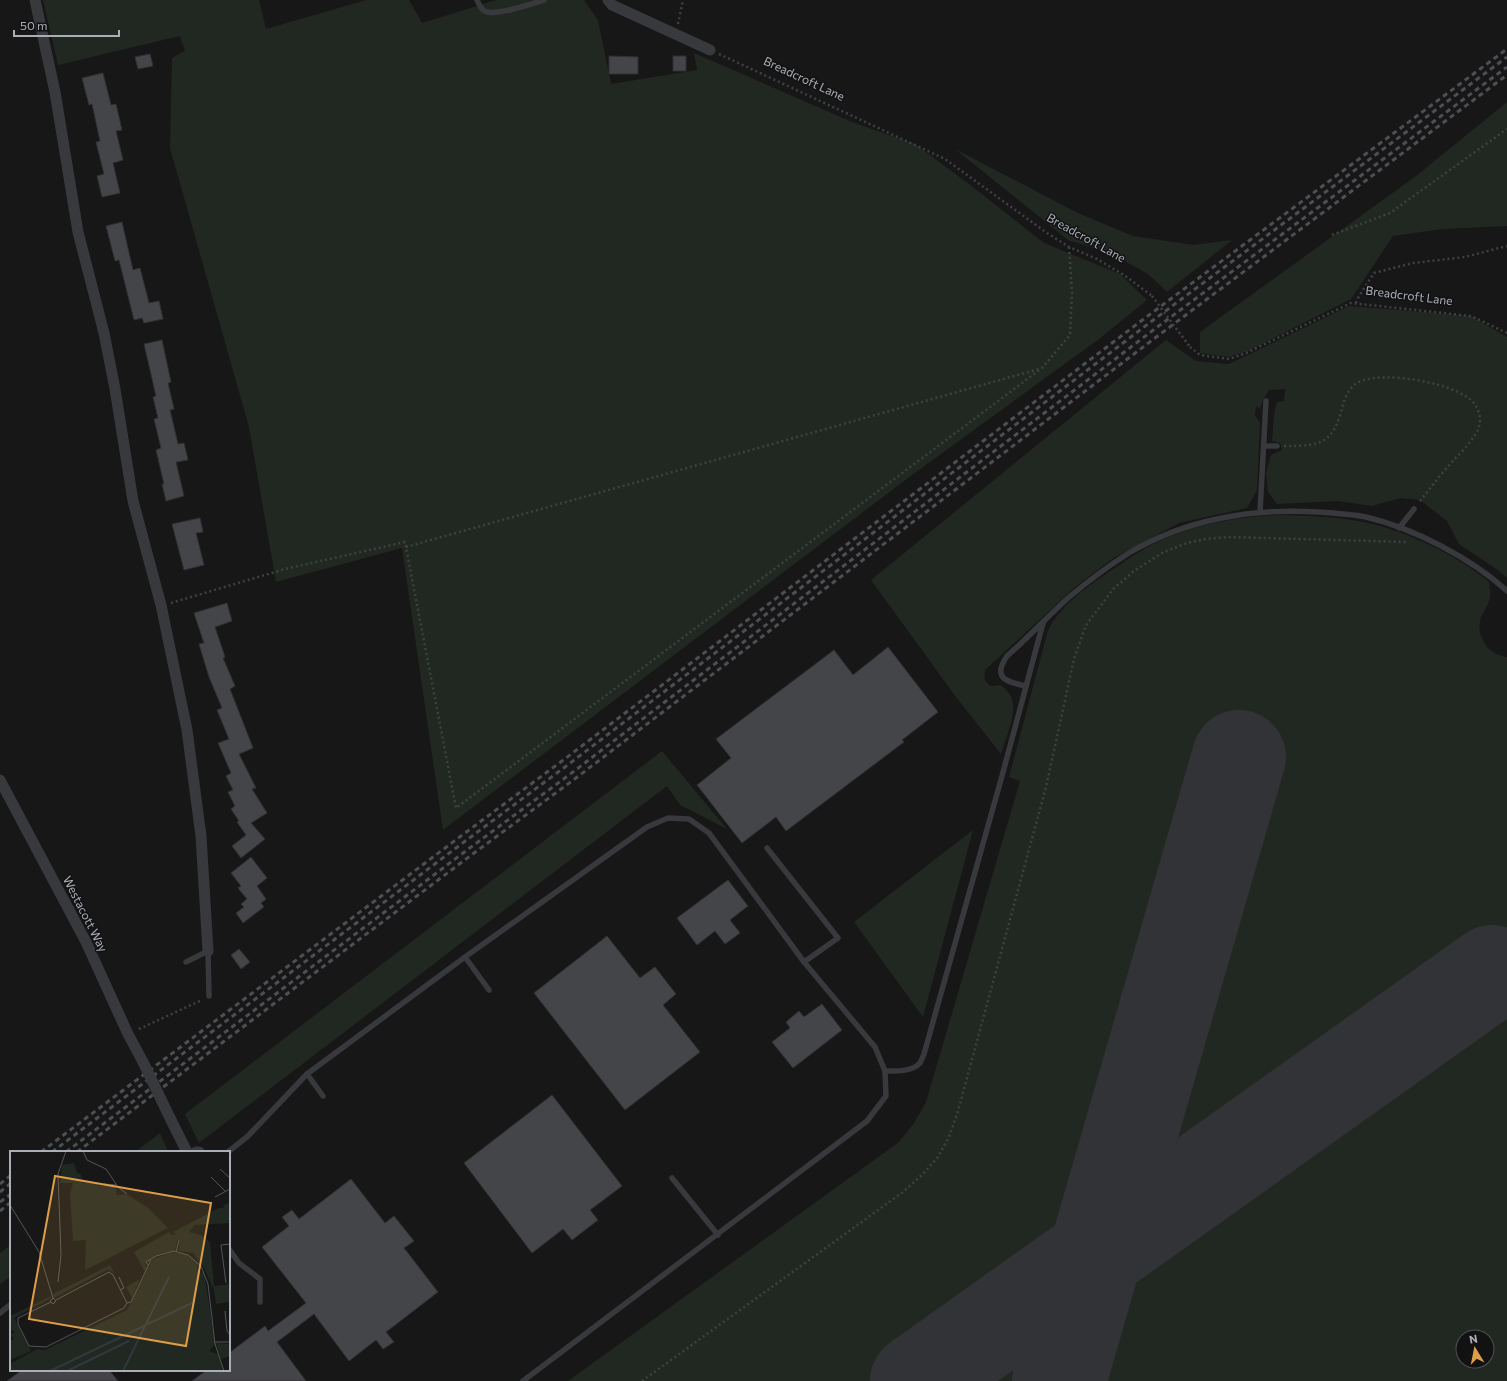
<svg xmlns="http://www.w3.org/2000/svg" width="1507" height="1381" font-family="Commissioner,sans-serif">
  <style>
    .green { fill: #212821; fill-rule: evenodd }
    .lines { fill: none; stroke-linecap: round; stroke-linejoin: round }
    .runway { stroke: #323336; stroke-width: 94 }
    .building { fill: #444548; stroke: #313134 }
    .path { stroke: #3e4044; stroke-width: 2.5; stroke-dasharray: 2 3; stroke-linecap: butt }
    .lane { stroke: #38393d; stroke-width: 5.5 }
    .street { stroke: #38393d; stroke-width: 11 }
    .rail { stroke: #4d4f54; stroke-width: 3; stroke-dasharray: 5 4; stroke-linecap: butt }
    .path-bridge { stroke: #3e4044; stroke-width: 2.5; stroke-dasharray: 2 3; stroke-linecap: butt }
    .street-bridge { stroke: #38393d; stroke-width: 11 }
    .labels { text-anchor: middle; stroke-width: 3; stroke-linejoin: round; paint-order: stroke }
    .street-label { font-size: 12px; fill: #aaafb7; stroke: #121213 }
    .inset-river { fill: none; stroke: #30383d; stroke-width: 2 }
    .inset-road { fill: none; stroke: #525458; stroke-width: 1 }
    .view { fill: #de9e49; fill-opacity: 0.15; stroke: #de9e49; stroke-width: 2 }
    .inset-edge { fill: none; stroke: #aaafb7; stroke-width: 2 }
  </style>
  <rect width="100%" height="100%" fill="#171718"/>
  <g class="green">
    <path d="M43,0H259L266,29L366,0H409L422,23L496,0H584L598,20L611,84L697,70L694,53L852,122L915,144L973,187L1044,243L1120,274L1147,300L1099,339L912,475L443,830L402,548L276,582L249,427L170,148L172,58L185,51L180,36L58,65Z"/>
    <path d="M1507,102V226L1442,229L1393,236L1351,299L1248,351L1229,357L1200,353V332L1416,176Z"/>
    <path d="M955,149L1078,213L1133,236L1194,245L1232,240L1167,292L1148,274L1110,253L1068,240Z"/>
    <path d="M1349,306L1471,316L1507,337V578L1498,570L1459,544L1447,521L1420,500L1401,498L1372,506L1338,501L1277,504L1268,492L1266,473L1271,455L1282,450L1280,443L1272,441L1274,414L1277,402L1284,401L1285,389L1269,390L1263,400L1260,409L1256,406L1255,415L1260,423L1257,490L1247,508L1179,523L1112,559L1074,588L985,670C984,678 984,682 991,686L1001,685C1005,689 1010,693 1012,699C1017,714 1005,740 1001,754L956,697L871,580L1166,340L1196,361L1229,364Z"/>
    <path d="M1278,515C1306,516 1335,516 1363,522C1403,529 1459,556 1489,582C1490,589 1491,595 1489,601C1487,608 1481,614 1480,621C1477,639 1489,655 1507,657V1381H568L899,1142L914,1123L926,1102L1020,781L1009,777L1047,634C1056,610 1079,593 1100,578C1115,568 1130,557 1146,548C1186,526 1233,517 1278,515ZM1463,1337H1487V1361H1463Z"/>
    <path d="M662,751L727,829L680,805L667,786L199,1143L185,1114Z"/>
    <path d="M973,830L923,1017L854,922Z"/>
    <path d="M160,1133L168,1152H135Z"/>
    <path d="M11,1245V1276L0,1284V1253Z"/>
  </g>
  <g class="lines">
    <g class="runway">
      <path d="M917,1381L1492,972"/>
      <path d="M1059,1381L1239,757"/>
    </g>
  </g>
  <g class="building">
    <path d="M150,54L153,66L138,69L135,57Z"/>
    <path d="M609,56L638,57V74H609Z"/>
    <rect x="673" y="56" width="13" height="15"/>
    <path d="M103,73L111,105L116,104L122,130L116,131L123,160L113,163L120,193L102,197L97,176L104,174L96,142L100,141L92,104L89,105L82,78Z"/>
    <path d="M122,222L133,270L140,268L149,303L159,301L163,319L144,323L142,318L134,320L119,260L115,261L106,226Z"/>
    <path d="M162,340L171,382L168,383L174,409L170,410L178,444L184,443L188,460L176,462L184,496L166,501L162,484H164L156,450L161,448L154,419L158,418L153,397L156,396L144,344Z"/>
    <path d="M200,518L203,532L196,533L204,565L184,570L172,524Z"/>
    <path d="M227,603L232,621L215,627L225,657L223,658L235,686L230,689L253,748L239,754L256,788L252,789L267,813L251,823L265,839L241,858L232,846L246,835L237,822L239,821L231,809L235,806L228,792L233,790L226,776L231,773L218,743L229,739L217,710L222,708L209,677L199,644L204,643L194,613Z"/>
    <path d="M888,647L938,712L902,740L904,742L786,831L776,817L742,843L697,785L731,758L716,739L834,650L853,675Z"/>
    <path d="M251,857L267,878L257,886L266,899L261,903L264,907L243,923L236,913L244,907L241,904L247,899L238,888L241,886L231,873Z"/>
    <path d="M728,880L748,906L730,920L740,933L725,944L715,931L697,945L677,918Z"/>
    <path d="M607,936L640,978L655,967L676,994L663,1005L700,1052L625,1110L534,993Z"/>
    <path d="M239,949L250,962L241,969L231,955Z"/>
    <path d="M822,1004L842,1030L793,1068L772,1042L790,1028L786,1022L799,1011L804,1017Z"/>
    <path d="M552,1095L622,1186L590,1210L598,1220L572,1240L563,1229L532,1253L464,1163Z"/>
    <path d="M351,1179L385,1223L394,1216L414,1241L404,1248L438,1292L386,1332L394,1342L383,1349L376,1340L349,1361L314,1314L277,1342L306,1381H192L207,1370H229V1353L265,1326L268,1331L306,1303L262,1247L289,1226L282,1217L292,1210L299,1219Z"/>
    <path d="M22,1370H109L118,1381H7Z"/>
  </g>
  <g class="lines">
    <g class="path">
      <path d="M678,24L683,0"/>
      <path d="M719,54L945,159L1047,233L1069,247L1097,259L1124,275L1152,296"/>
      <path d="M1332,235L1390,213L1507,129"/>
      <path d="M1356,303L1359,296L1374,273L1413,263L1465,257L1507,246"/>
      <path d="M1190,347L1200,355L1229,359L1246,353L1351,303L1471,316L1507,333"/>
      <path d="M1284,446C1322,446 1333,444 1343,405C1345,397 1349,388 1357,383C1379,369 1463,383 1476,406C1484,420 1479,431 1470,442C1465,449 1458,455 1452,462C1440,475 1430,489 1419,502"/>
      <path d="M406,547L1039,369"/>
      <path d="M171,603L285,569L405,542L456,808L1042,368L1070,335L1072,292L1069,247"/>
      <path d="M139,1029L202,1000"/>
      <path d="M642,1381L903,1192L923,1174L938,1157L949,1137L958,1111L1046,787L1074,659L1086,625L1113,589L1134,571L1162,553L1187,543L1205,539L1229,537L1408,542"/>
    </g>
    <g class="lane">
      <path d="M477,0C480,5 481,11 487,12C500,15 531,4 544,0"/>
      <path d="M1264,446H1277"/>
      <path d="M1260,512L1266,401"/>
      <path d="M1399,528L1414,509"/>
      <path d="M1026,686C1006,682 992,678 1007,656C1028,638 1047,617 1068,598C1087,582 1108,566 1129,553C1186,519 1253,508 1318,512C1334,513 1350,514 1366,517C1413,528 1471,558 1507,591"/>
      <path d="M767,848L838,938L804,962"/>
      <path d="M465,957L489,990"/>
      <path d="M186,962L208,951L209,996"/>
      <path d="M885,1071C895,1071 912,1072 920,1063C921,1061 923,1057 924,1054L1002,776L1043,623"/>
      <path d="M307,1074L323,1096"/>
      <path d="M228,1152L248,1136L307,1074L465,957L647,827L668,818L689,819L709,833L804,962L875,1047L885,1071L886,1096L867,1121L523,1381"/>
      <path d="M672,1178L718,1235"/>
      <path d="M229,1249L239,1263L260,1279V1302"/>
      <path d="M0,1313L11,1304"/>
    </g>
    <g class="street">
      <path d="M35,0L55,92L78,232L104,333L115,389L133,501L161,605L187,730L201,836L208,951"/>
      <path d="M608,0L612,5L710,50"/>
      <path d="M0,780L86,942L128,1034L143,1062"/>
      <path d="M171,1120L187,1152"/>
      <path d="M196,1152H199"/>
    </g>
    <g class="rail">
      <path d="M41,1152L461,836L562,761L1145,318L1507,49"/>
      <path d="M52,1152L464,842L565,767L1148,324L1507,57"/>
      <path d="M66,1152L467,850L569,775L1152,331L1507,67"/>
      <path d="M77,1152L470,856L572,781L1155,338L1507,75"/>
      <path d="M0,1184L11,1175"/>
      <path d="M0,1192L11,1183"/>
      <path d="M0,1202L11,1194"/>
      <path d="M0,1211L11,1202"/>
    </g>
    <path class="path-bridge" d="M1152,296L1190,347"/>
    <path class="street-bridge" d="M143,1062L171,1120"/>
  </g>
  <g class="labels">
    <g class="street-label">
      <text transform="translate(804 79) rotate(25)" y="4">Breadcroft Lane</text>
      <text transform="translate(1086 238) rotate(29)" y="4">Breadcroft Lane</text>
      <text transform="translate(1409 296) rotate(7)" y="4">Breadcroft Lane</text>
      <text transform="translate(85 914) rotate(63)" y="4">Westacott Way</text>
    </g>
  </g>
  <g transform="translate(10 1151)">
    <rect width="220" height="220" fill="#171718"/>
    <path d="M64,12L67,22L71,23L72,32L87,31L88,35L104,33L107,44L116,43L137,56L158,77L75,119L76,89L63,90L60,43L63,32H50L52,14ZM220,51V72L185,74L179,81L191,84L200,91L204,135L220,133V151L206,153L204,139L193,115L183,102L168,100L170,88L167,90L165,100L150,103L135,112L137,116L135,121L124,101L159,81L162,84H166L163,81L209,57H214L213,55ZM163,101L175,103L188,112L187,119L194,121L205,193L199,200L208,203L213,220H0V213L27,198L35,199L117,159L143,108ZM100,114L105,124L99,118L44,147L43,143ZM130,128L122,147L116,136ZM41,145V147L4,167L21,200L0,209V191L4,187L0,184L5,181L0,178V165ZM206,192L220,193V205L211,208Z" fill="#212821"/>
    <path class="inset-river" d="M40,220L182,152M57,220L119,190M113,220L159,126"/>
    <path class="inset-road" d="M73,0L77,9L96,18L108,36L117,43M210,18L220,27M201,26L216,41M94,33L106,34M205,46L220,38M0,54L29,101L43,147L46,150L43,153L40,150L43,147M166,101L169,89M138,114L136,111L146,105L164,100L178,104L191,115L198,133L205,193L214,220M109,126L114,137L110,139M48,131L51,104L48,23L56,0M216,132L211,94L220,93M41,151L8,167V173L19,195L36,196L114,157L117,152L103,124L99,121L46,149M117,152L121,151L141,109M215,160L217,180L220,184M205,191H220"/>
    <path class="view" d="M45,25L201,52L176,195L19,168Z"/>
    <rect width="220" height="220" class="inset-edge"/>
  </g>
  <g transform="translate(1475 1349) rotate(350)"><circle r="19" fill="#121213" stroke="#4f5155"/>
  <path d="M0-3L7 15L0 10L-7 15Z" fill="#de9e49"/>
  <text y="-6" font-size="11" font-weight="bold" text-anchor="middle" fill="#aaafb7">N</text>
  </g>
  <path d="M14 30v6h105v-6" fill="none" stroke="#aaafb7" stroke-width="2"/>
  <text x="20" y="30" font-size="12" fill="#aaafb7" stroke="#121213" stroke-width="3" paint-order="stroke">50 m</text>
</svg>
